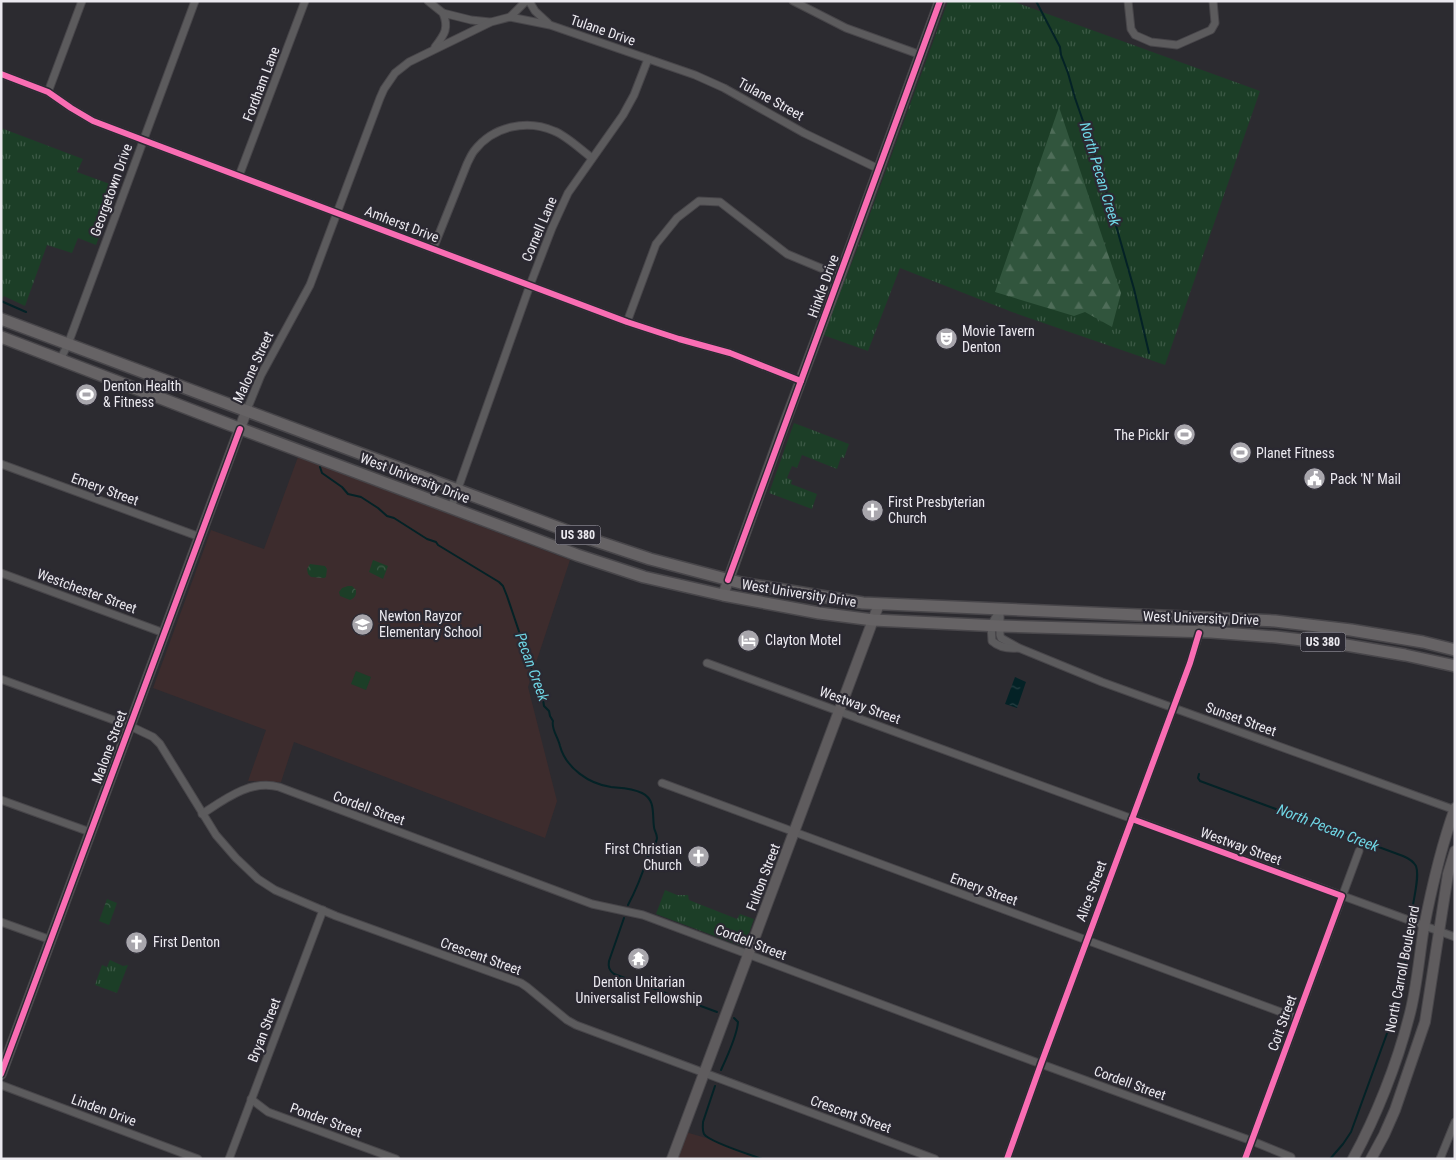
<svg xmlns="http://www.w3.org/2000/svg" width="1456" height="1160" font-family="'Roboto Condensed',sans-serif">
  <style>
    .education { fill: #3d2c2d }
    .grass { fill: url(#grass-tufts) }
    .forest { fill: url(#forest-firs) }
    .park { fill: url(#park-crowns) }
    .garden { fill: #1c3e27 }
    .water { fill: url(#water-ripples) }
    .lines { fill: none; stroke-linecap: round; stroke-linejoin: round }
    .stream { stroke: #042226; stroke-width: 2 }
    .street-casing { stroke: #48464a; stroke-width: 9 }
    .secondary-casing { stroke: #48464a; stroke-width: 12 }
    .primary-casing { stroke: #48464a; stroke-width: 14 }
    .street { stroke: #5c5b5d; stroke-width: 7 }
    .secondary { stroke: #5f5c5e; stroke-width: 10 }
    .primary { stroke: #666365; stroke-width: 11 }
    .cycleway-casing { stroke: #2b2932; stroke-width: 9 }
    .cycleway { stroke: #f96db3; stroke-width: 6 }
    .labels { text-anchor: middle; stroke-width: 4.5; stroke-linejoin: round; paint-order: stroke }
    .shield { fill: #2b2932; stroke: #b1afb6; stroke-width: 1 }
    .shield-label { font-size: 12px; font-weight: bold; fill: #ebe9ef }
    .street-label { font-size: 14px; fill: #ebe9ef; stroke: #2b2932 }
    .poi-label { font-size: 14px; fill: #ebe9ef; stroke: #2b2932; text-anchor: start }
    .water-label { font-size: 15px; font-style: italic; fill: #6fd6e5; stroke: #2b2932 }
  </style>
  <defs>
    <pattern id="grass-tufts" width="24" height="20" patternUnits="userSpaceOnUse" patternTransform="scale(1.25)"><rect width="24" height="20" fill="#1c3e27"/><path d="M3 7l-1-3M5 7V3M7 7l1-3M15 17l-1-3M17 17v-4M19 17l1-3" fill="none" stroke="#3d5a47"/></pattern>
    <pattern id="forest-firs" width="22" height="20" patternUnits="userSpaceOnUse" patternTransform="scale(1.25)"><rect width="22" height="20" fill="#31553d"/><path d="M5 1l3.5 6h-7zM16 11l3.5 6h-7z" fill="#4f6d59"/></pattern>
    <pattern id="park-crowns" width="20" height="18" patternUnits="userSpaceOnUse" patternTransform="scale(1.25)"><rect width="20" height="18" fill="#1c3e27"/><path d="M2 6a3 3 0 1 1 6 0M12 15a3 3 0 1 1 6 0" fill="none" stroke="#3d5a47"/></pattern>
    <pattern id="water-ripples" width="26" height="14" patternUnits="userSpaceOnUse" patternTransform="scale(1.25)"><rect width="26" height="14" fill="#042226"/><path d="M2 4q2-2 4 0t4 0M15 11q2-2 4 0t4 0" fill="none" stroke="#294246"/></pattern>
  </defs>
  <rect width="100%" height="100%" fill="#2c2b30"/>
  <g class="education">
    <path d="M298,457L570,560L528,687L557,801L545,838L294,742L281,782L248,781L266,730L153,688L211,530L264,549Z"/>
    <path d="M682,1131L713,1140L761,1159H672Z"/>
  </g>
  <g class="grass">
    <path d="M948,1H1012L1260,91L1165,365L1012,312L900,268L868,351L823,335L856,252Z"/>
    <path d="M1,128L83,159L77,172L118,187L96,245L78,238L72,253L47,245L25,306L4,296L1,300Z"/>
    <path d="M794,423L849,444L844,458L841,457L837,469L802,455L797,468L792,466L787,478L792,480L791,484L817,494L812,509L769,493Z"/>
    <path d="M665,890L677,895H688L689,900L737,919L740,914L754,919L744,947L656,914Z"/>
    <path d="M110,960L123,966L128,965L117,993L95,985L102,965L107,967Z"/>
  </g>
  <path class="forest" d="M1059,107L1121,293L1112,327L1085,312L1074,316L995,292Z"/>
  <g class="park">
    <path d="M373,560L388,566L383,579L369,572Z"/>
    <path d="M310,564L325,566L327,569L326,577L324,578L311,577L308,574L307,569Z"/>
    <path d="M348,586H352L356,590C356,595 356,597 350,600L340,596L339,592L342,588Z"/>
    <path d="M107,899L117,903L109,925L99,921Z"/>
  </g>
  <path class="garden" d="M356,671L371,677L366,690L351,684Z"/>
  <path class="water" d="M1015,677L1026,682L1017,708L1005,704Z"/>
  <g class="lines">
    <g class="stream">
      <path d="M1036,1L1060,47L1061,55L1068,73L1075,98L1102,176L1134,289L1149,353"/>
      <path d="M1,301L26,312"/>
      <path d="M320,467L322,473L342,487L348,494L361,497L378,508L387,516L394,518L427,539L436,542L438,545L499,582L503,586L507,596L533,673L542,693L544,706L549,711L550,716L553,721C551,729 558,737 560,746C566,768 589,784 611,787C622,788 632,788 642,793C656,800 652,814 654,827C654,830 657,834 657,838C657,843 649,853 647,859C642,875 636,890 628,905"/>
      <path d="M1199,774L1198,778L1200,781L1403,856C1408,858 1413,861 1416,866C1420,877 1413,900 1412,912"/>
      <path d="M624,918L609,961C608,967 609,970 614,974L717,1012"/>
      <path d="M721,1070C727,1057 737,1036 738,1022L734,1018"/>
      <path d="M715,1086L703,1122C703,1126 702,1130 704,1134C709,1142 751,1155 762,1159"/>
      <path d="M1330,1159L1343,1144L1351,1132L1397,1006L1402,986L1409,932"/>
    </g>
    <defs>
      <g id="street">
        <path d="M428,1L443,13L471,20L490,22"/>
        <path d="M529,1L535,11L548,23"/>
        <path d="M793,1L846,28L921,55"/>
        <path d="M1128,1L1131,29L1135,35L1151,42L1177,45L1211,30L1215,23L1213,1"/>
        <path d="M510,17L550,25L695,75L724,88L804,133L879,169"/>
        <path d="M435,47C445,34 449,28 443,13"/>
        <path d="M1,74L48,92L71,108L93,121L143,140L627,322L679,339L730,353L801,381"/>
        <path d="M48,92L82,1"/>
        <path d="M239,176L305,1"/>
        <path d="M433,249L467,164C469,160 471,155 474,151C493,126 527,119 554,131C567,136 581,150 592,158"/>
        <path d="M627,322L656,244L677,218L699,201L720,202L787,254L840,276"/>
        <path d="M60,360L68,344L195,1"/>
        <path d="M246,412L261,375L310,285L380,98L384,89L395,73L409,62L491,22L510,17L526,1"/>
        <path d="M1,464L200,537"/>
        <path d="M451,508L530,285L552,228L568,193L623,115L634,95L648,59"/>
        <path d="M1,573L164,633"/>
        <path d="M1000,610V635L1001,638L1019,648L1102,682L1455,810"/>
        <path d="M1000,610L991,625L992,641C1000,648 1008,649 1018,648"/>
        <path d="M707,663L1455,937"/>
        <path d="M1,679L130,726L153,737L160,744L216,835L236,858L258,879L275,890L336,916L521,983L527,987L567,1020L576,1025L935,1159"/>
        <path d="M662,783L1297,1018"/>
        <path d="M1,800L90,832"/>
        <path d="M202,814C225,799 251,779 279,787L592,904L643,915L1041,1064L1252,1141L1291,1157"/>
        <path d="M1,922L51,940"/>
        <path d="M1,1085L198,1159"/>
        <path d="M251,1099L268,1112L396,1159"/>
        <path d="M229,1159L323,910"/>
        <path d="M1007,1159L1041,1064L1190,663L1204,618"/>
        <path d="M1245,1159L1359,851"/>
        <path d="M1440,1159L1455,1122"/>
      </g>
      <g id="secondary">
        <path d="M723,595L780,436L840,276L940,1"/>
        <path d="M1,1074L246,412"/>
        <path d="M672,1159L879,604"/>
        <path d="M1353,1159C1376,1117 1397,1064 1409,1017C1417,988 1419,957 1424,927C1432,886 1441,847 1455,808"/>
        <path d="M1371,1159L1384,1135L1395,1110L1425,1022L1448,874L1455,851"/>
      </g>
      <g id="primary">
        <path d="M1,319L578,535L650,559L741,583L863,603L1275,621L1351,630L1423,642L1455,650"/>
        <path d="M1,337L228,424L577,555L644,577L723,595L819,613L873,620L1000,626L1211,632L1276,637L1346,645L1405,655L1455,666"/>
      </g>
    </defs>
    <use href="#street" class="street-casing"/>
    <use href="#secondary" class="secondary-casing"/>
    <use href="#primary" class="primary-casing"/>
    <use href="#street" class="street"/>
    <use href="#secondary" class="secondary"/>
    <use href="#primary" class="primary"/>
    <defs>
      <g id="cycleway">
        <path d="M1,74L48,92L71,108L93,121L143,140L627,322L679,339L730,353L801,381"/>
        <path d="M728,580C798,386 870,194 940,1"/>
        <path d="M1132,819L1342,896L1245,1159"/>
        <path d="M1,1074L240,429"/>
        <path d="M1007,1159L1041,1064L1190,663L1199,633"/>
      </g>
    </defs>
    <use href="#cycleway" class="cycleway-casing"/>
    <use href="#cycleway" class="cycleway"/>
  </g>
  <defs>
    <symbol id="theatre-disc" viewBox="-11 -11 22 22"><circle r="9.5" fill="#a8a6ac" stroke="#2b2932"/><path d="M-5-5.5Q0-4 5-5.5V0Q5 5 0 6Q-5 5-5 0ZM-3.3-2.5H-1v1.5H-3.3ZM1-2.5H3.3v1.5H1ZM-2.8 1Q0 5.5 2.8 1Z" fill="#fff"/></symbol>
    <symbol id="stadium-disc" viewBox="-11 -11 22 22"><circle r="9.5" fill="#a8a6ac" stroke="#2b2932"/><path d="M0-5a6.5 5 0 1 0 0 10a6.5 5 0 1 0 0-10ZM-3.5-1.8h7v3.6h-7Z" fill="#fff"/></symbol>
    <symbol id="civic-disc" viewBox="-11 -11 22 22"><circle r="9.5" fill="#a8a6ac" stroke="#2b2932"/><path d="M-.6-6.5H3V-4.5H.6V-3L4-1V1h2V6H-6V1h2V-1L-.6-3ZM-1.2 2.5V6h2.4V2.5Z" fill="#fff"/></symbol>
    <symbol id="church-disc" viewBox="-11 -11 22 22"><circle r="9.5" fill="#a8a6ac" stroke="#2b2932"/><path d="M-1.2-6h2.4v3.5h3.3v2.4h-3.3V6h-2.4V-.1h-3.3v-2.4h3.3Z" fill="#fff"/></symbol>
    <symbol id="school-disc" viewBox="-11 -11 22 22"><circle r="9.5" fill="#a8a6ac" stroke="#2b2932"/><path d="M0-5L7-2L0 1L-7-2ZM-4 1L0 2.5L4 1V4Q0 6-4 4Z" fill="#fff"/></symbol>
    <symbol id="hotel-disc" viewBox="-11 -11 22 22"><circle r="9.5" fill="#a8a6ac" stroke="#2b2932"/><path d="M-6-4.5h1.5V1H6V5H4.5V3h-9V5H-6ZM-4 0a1.8 1.8 0 1 1 3.6 0ZM.5 0V-2.5h3Q6-2.5 6 0Z" fill="#fff"/></symbol>
    <symbol id="temple-disc" viewBox="-11 -11 22 22"><circle r="9.5" fill="#a8a6ac" stroke="#2b2932"/><path d="M0-6L5-2H3V0L6.5 2.5H4V6H1.5V3h-3V6H-4V2.5H-6.5L-3 0V-2H-5Z" fill="#fff"/></symbol>
  </defs>
  <g fill-rule="evenodd">
    <use href="#theatre-disc" x="934" y="326" width="25" height="25"/>
    <use href="#stadium-disc" x="74" y="382" width="25" height="25"/>
    <use href="#stadium-disc" x="1172" y="422" width="25" height="25"/>
    <use href="#stadium-disc" x="1228" y="440" width="25" height="25"/>
    <use href="#civic-disc" x="1302" y="466" width="25" height="25"/>
    <use href="#church-disc" x="860" y="498" width="25" height="25"/>
    <use href="#school-disc" x="350" y="612" width="25" height="25"/>
    <use href="#hotel-disc" x="736" y="628" width="25" height="25"/>
    <use href="#church-disc" x="686" y="844" width="25" height="25"/>
    <use href="#church-disc" x="124" y="930" width="25" height="25"/>
    <use href="#temple-disc" x="626" y="946" width="25" height="25"/>
  </g>
  <g class="labels">
    <g class="shield">
      <rect x="555.5" y="525.5" width="45" height="19" rx="4"/>
      <rect x="1300.5" y="632.5" width="45" height="19" rx="4"/>
    </g>
    <g class="shield-label">
      <text x="578" y="539">US 380</text>
      <text x="1323" y="646">US 380</text>
    </g>
    <g class="street-label">
      <text transform="translate(603 30) rotate(19)" y="5">Tulane Drive</text>
      <text transform="translate(261 84) rotate(-69)" y="5">Fordham Lane</text>
      <text transform="translate(771 99) rotate(29)" y="5">Tulane Street</text>
      <text transform="translate(111 190) rotate(-70)" y="5">Georgetown Drive</text>
      <text transform="translate(402 224) rotate(21)" y="5">Amherst Drive</text>
      <text transform="translate(539 229) rotate(-67)" y="5">Cornell Lane</text>
      <text transform="translate(823 286) rotate(-70)" y="5">Hinkle Drive</text>
      <text transform="translate(253 367) rotate(-65)" y="5">Malone Street</text>
      <text transform="translate(415 478) rotate(21)" y="5">West University Drive</text>
      <text transform="translate(105 489) rotate(20)" y="5">Emery Street</text>
      <text transform="translate(87 591) rotate(20)" y="5">Westchester Street</text>
      <text transform="translate(799 593) rotate(9)" y="5">West University Drive</text>
      <text transform="translate(1201 618) rotate(2)" y="5">West University Drive</text>
      <text transform="translate(860 705) rotate(20)" y="5">Westway Street</text>
      <text transform="translate(1241 719) rotate(20)" y="5">Sunset Street</text>
      <text transform="translate(109 747) rotate(-70)" y="5">Malone Street</text>
      <text transform="translate(369 808) rotate(20)" y="5">Cordell Street</text>
      <text transform="translate(1241 846) rotate(20)" y="5">Westway Street</text>
      <text transform="translate(763 877) rotate(-69)" y="5">Fulton Street</text>
      <text transform="translate(984 889) rotate(20)" y="5">Emery Street</text>
      <text transform="translate(1091 891) rotate(-70)" y="5">Alice Street</text>
      <text transform="translate(751 942) rotate(21)" y="5">Cordell Street</text>
      <text transform="translate(481 956) rotate(20)" y="5">Crescent Street</text>
      <text transform="translate(1402 969) rotate(-79)" y="5">North Carroll Boulevard</text>
      <text transform="translate(1282 1023) rotate(-70)" y="5">Coit Street</text>
      <text transform="translate(264 1030) rotate(-69)" y="5">Bryan Street</text>
      <text transform="translate(1130 1083) rotate(20)" y="5">Cordell Street</text>
      <text transform="translate(104 1110) rotate(20)" y="5">Linden Drive</text>
      <text transform="translate(851 1114) rotate(20)" y="5">Crescent Street</text>
      <text transform="translate(326 1120) rotate(20)" y="5">Ponder Street</text>
    </g>
    <g class="poi-label">
      <text x="962" y="336">Movie Tavern<tspan x="962" dy="16">Denton</tspan></text>
      <text x="103" y="391">Denton Health<tspan x="103" dy="16">&amp; Fitness</tspan></text>
      <text x="1169" y="440" text-anchor="end">The Picklr</text>
      <text x="1256" y="458">Planet Fitness</text>
      <text x="1330" y="484">Pack 'N' Mail</text>
      <text x="888" y="507">First Presbyterian<tspan x="888" dy="16">Church</tspan></text>
      <text x="379" y="621">Newton Rayzor<tspan x="379" dy="16">Elementary School</tspan></text>
      <text x="765" y="645">Clayton Motel</text>
      <text x="682" y="854" text-anchor="end">First Christian<tspan x="682" dy="16">Church</tspan></text>
      <text x="153" y="947">First Denton</text>
      <text x="639" y="987" text-anchor="middle">Denton Unitarian<tspan x="639" dy="16">Universalist Fellowship</tspan></text>
    </g>
    <g class="water-label">
      <text transform="translate(1100 174) rotate(73)" y="5">North Pecan Creek</text>
      <text transform="translate(532 667) rotate(70)" y="5">Pecan Creek</text>
      <text transform="translate(1328 828) rotate(21)" y="5">North Pecan Creek</text>
    </g>
  </g>
  <rect width="1456" height="1160" fill="none" stroke="#ebe9ef" stroke-width="5"/>
</svg>
